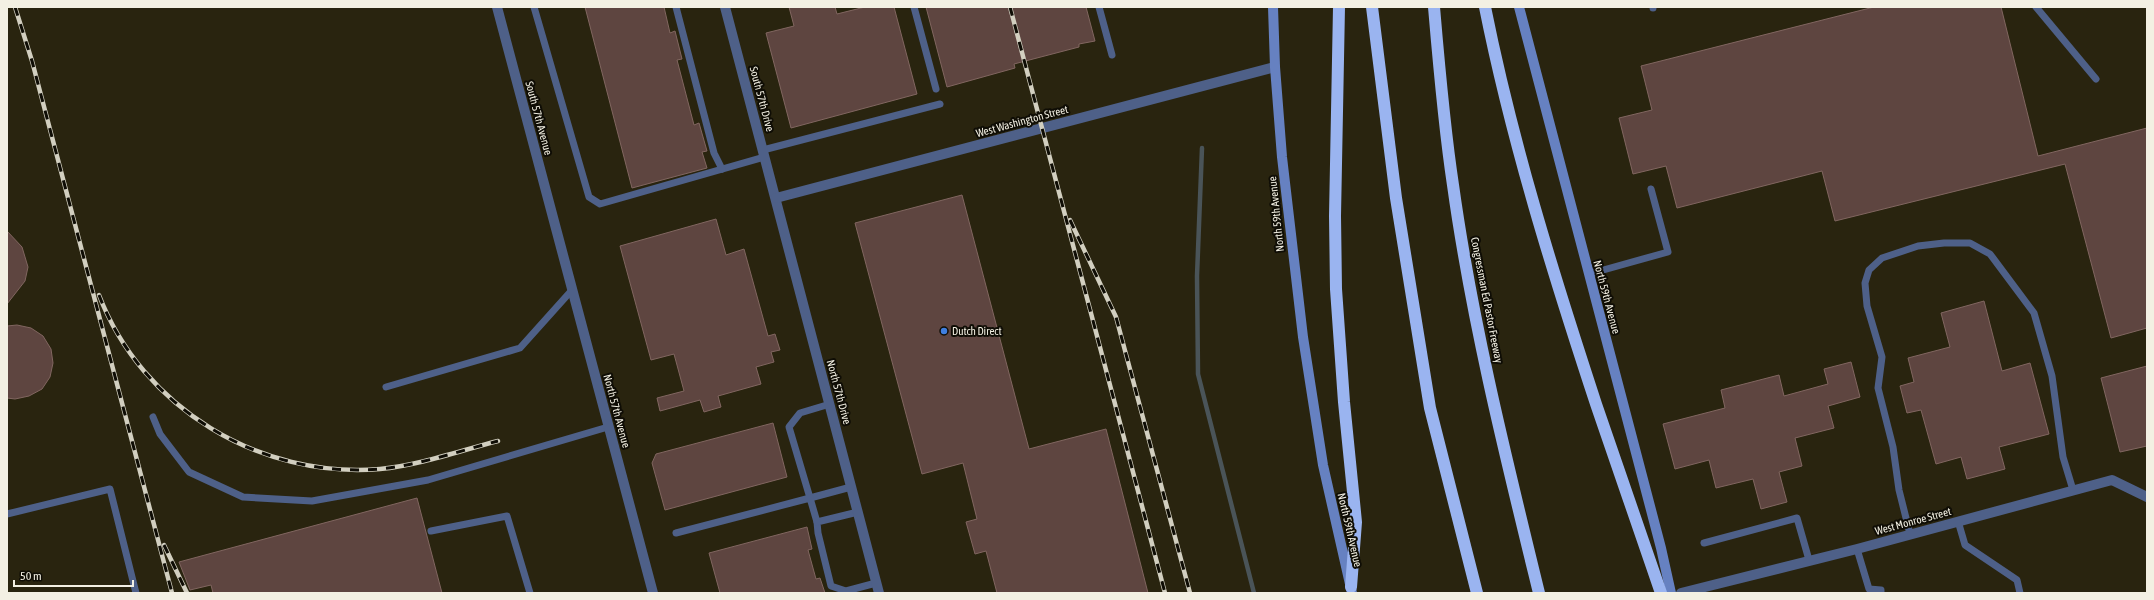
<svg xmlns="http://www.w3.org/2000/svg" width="2154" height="600" font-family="'Asap Condensed',sans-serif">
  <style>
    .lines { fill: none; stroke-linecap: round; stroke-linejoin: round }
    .stream { stroke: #4a5458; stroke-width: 4.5 }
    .building { fill: #5e4540; stroke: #816660 }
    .lane { stroke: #4e6088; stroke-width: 7 }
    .street { stroke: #4e6088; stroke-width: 10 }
    .secondary { stroke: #6681c1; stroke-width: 10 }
    .highway { stroke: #9ab4f0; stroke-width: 12 }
    .rail-casing { stroke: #d2cfc0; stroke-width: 4.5 }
    .rail { stroke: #0f0d05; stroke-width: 3; stroke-dasharray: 9; stroke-linecap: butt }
    .shop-dot { fill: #3f7fe0; stroke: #0f0d05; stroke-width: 1.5 }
    .labels { text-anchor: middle; stroke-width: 4; stroke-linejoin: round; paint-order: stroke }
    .street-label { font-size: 11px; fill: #f3f0e3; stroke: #0f0d05 }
    .poi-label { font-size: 11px; fill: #f3f0e3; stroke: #0f0d05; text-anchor: start }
  </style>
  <rect width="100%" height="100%" fill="#29240f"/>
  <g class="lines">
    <path class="stream" d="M1202,148L1197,276L1198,374L1254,593"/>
  </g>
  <g class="building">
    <path d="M585,7H664L670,33L675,31L682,59L677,60L694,125L699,123L707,151L702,152L707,168L632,188Z"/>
    <path d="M789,7H835L837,14L865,7H894L917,94L791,128L766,33L794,26Z"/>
    <path d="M926,7H1086L1095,41L1079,44V47L1014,64L1015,68L947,87Z"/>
    <path d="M1874,7H2001L2038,156L2147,128V328L2111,338L2065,164L1835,221L1822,171L1677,208L1666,166L1633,174L1619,118L1652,110L1641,66Z"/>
    <path d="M962,195L1029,449L1106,429L1148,593H997L986,551L975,554L966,522L977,519L963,463L922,474L855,223Z"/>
    <path d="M716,219L726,255L744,249L768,336L775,334L780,350L771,352L774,362L756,367L761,384L718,396L721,407L704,412L700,400L660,411L657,398L684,391L674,354L651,360L620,246Z"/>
    <path d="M7,231L22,247L28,267L25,281L7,304Z"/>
    <path d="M1984,301L2002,371L2030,363L2049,434L1999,447L2005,469L1967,479L1961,457L1936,464L1921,410L1907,413L1900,386L1914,382L1908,358L1950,347L1941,313Z"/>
    <path d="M17,325L31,328L43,336L51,349L53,363L50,377L42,389L29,396L15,399L7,398V326Z"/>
    <path d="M1851,362L1860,397L1828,406L1834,428L1795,438L1802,466L1779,472L1787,502L1761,509L1753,479L1716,488L1709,460L1675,469L1663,424L1725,408L1721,390L1779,375L1784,396L1828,384L1824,369Z"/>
    <path d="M2147,366V446L2120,452L2101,378Z"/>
    <path d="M773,423L787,477L665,510L652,463L656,454Z"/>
    <path d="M417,498L442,593H213L211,585L190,590L179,562Z"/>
    <path d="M807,527L812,549L808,550L816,579L820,578L825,593H720L709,553Z"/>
  </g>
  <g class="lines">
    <g class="lane">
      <path d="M534,7L589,197L600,204L764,157"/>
      <path d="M676,7L714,153L722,169"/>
      <path d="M914,7L936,89"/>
      <path d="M1099,7L1112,55"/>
      <path d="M1653,7V8"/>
      <path d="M2036,7L2096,79"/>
      <path d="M763,150L940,104"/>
      <path d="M1589,274L1668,252L1651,189"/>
      <path d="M386,387L520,348L572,290"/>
      <path d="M830,404L800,413L789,427L810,498L851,487"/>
      <path d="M153,417L160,434L189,472L243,497L312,501L428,480L608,427"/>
      <path d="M858,512L817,522L818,533L831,586L846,591L876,583"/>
      <path d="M7,514L110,489L136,593"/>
      <path d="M1958,521L1965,545L2017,580L2020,593"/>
      <path d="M431,531L507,516L530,593"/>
      <path d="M676,533L810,498L817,522"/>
      <path d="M1910,534L1899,490L1893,447L1878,388L1882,357L1867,306L1865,283L1869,270L1882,258L1918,246L1944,243H1970L1990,254L2034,313L2052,376L2063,457L2073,490"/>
      <path d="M1704,543L1797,518L1809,560"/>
      <path d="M1857,549L1869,589L1881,590V593"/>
    </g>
    <g class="street">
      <path d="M497,7L653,593"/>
      <path d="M725,7L879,593"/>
      <path d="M776,198L1275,67"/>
      <path d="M1681,593L1857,549L2112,480L2147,497"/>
    </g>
    <g class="secondary">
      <path d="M1273,7L1275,67L1282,157L1303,337L1323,465L1352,593"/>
      <path d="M1519,7L1661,548L1671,593"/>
    </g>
    <g class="highway">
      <path d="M1339,7L1335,216L1336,289L1344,402L1356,522L1351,587"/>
      <path d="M1372,7L1396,198L1430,408L1477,593"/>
      <path d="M1434,7C1439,66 1444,126 1453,185C1472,322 1506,458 1539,593"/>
      <path d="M1485,7C1512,142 1553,273 1596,404C1618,467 1639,530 1661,593"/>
    </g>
    <defs>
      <g id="rail">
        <path d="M15,7L32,61L172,593"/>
        <path d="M1010,7L1165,593"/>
        <path d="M1070,220L1116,317L1190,593"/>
        <path d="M99,295C142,408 260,479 380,469C420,465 459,451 498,441"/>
        <path d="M164,545L187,593"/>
      </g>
    </defs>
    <use href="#rail" class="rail-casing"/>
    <use href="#rail" class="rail"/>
  </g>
  <circle class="shop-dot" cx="944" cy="331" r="4"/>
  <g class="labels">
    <g class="street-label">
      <text transform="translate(762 99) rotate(75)" y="4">South 57th Drive</text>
      <text transform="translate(539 118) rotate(75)" y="4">South 57th Avenue</text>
      <text transform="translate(1022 121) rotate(-15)" y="4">West Washington Street</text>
      <text transform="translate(1276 214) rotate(-96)" y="4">North 59th Avenue</text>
      <text transform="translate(1607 297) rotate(75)" y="4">North 59th Avenue</text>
      <text transform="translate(1487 300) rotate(79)" y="4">Congressman Ed Pastor Freeway</text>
      <text transform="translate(839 392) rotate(75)" y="4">North 57th Drive</text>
      <text transform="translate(617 411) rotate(75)" y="4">North 57th Avenue</text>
      <text transform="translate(1913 521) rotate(-15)" y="4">West Monroe Street</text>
      <text transform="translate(1350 530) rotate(77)" y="4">North 59th Avenue</text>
    </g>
    <g class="poi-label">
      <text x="952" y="335">Dutch Direct</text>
    </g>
  </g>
  <rect width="2154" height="600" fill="none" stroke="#f3f0e3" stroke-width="16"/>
  <path d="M14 580v6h119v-6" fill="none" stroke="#f3f0e3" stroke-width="2"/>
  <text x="20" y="580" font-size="12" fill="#f3f0e3" stroke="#0f0d05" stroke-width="3" paint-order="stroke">50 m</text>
</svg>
